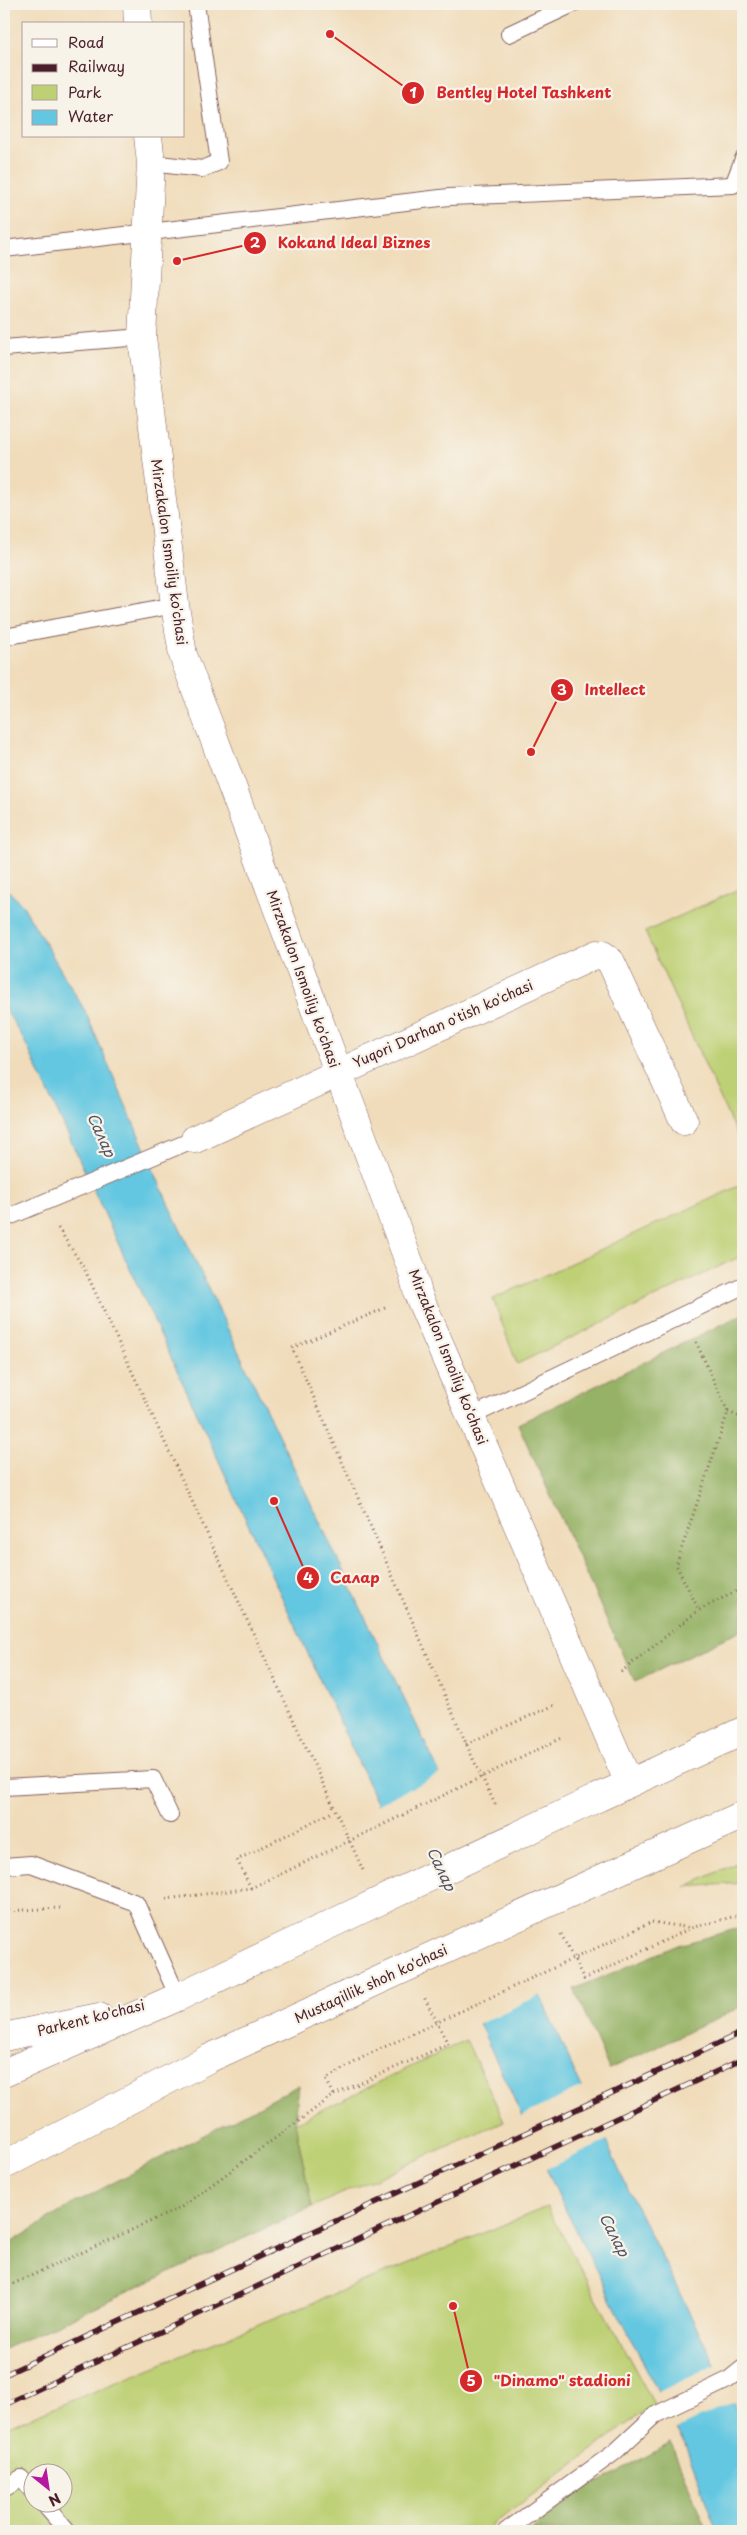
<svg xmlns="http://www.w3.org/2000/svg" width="747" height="2535" font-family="'Playpen Sans',sans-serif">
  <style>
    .green { fill: #bdd074; stroke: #847850; fill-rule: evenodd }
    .forest { fill: #96b266; stroke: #706848 }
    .water { fill: #63c7e1; stroke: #567386 }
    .pier { fill: #f0dcba }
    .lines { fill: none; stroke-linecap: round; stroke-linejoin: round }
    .lane-casing { stroke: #84615d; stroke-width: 18 }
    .street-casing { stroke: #84615d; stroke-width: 29 }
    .primary-casing { stroke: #84615d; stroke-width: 29 }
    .path { stroke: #84615d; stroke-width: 3; stroke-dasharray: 1 4; stroke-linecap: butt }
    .lane { stroke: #fff; stroke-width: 16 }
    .street { stroke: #fff; stroke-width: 28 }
    .primary { stroke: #fff; stroke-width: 28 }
    .rail-casing { stroke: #4a1f2b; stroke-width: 5.5 }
    .rail { stroke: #f7f3e8; stroke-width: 4; stroke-dasharray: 11; stroke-linecap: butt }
    .primary-bridge-casing { stroke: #84615d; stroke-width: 29; stroke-linecap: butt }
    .path-bridge { stroke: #84615d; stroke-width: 3; stroke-dasharray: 1 4; stroke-linecap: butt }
    .primary-bridge { stroke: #fff; stroke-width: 28 }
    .labels { text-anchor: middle; stroke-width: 4.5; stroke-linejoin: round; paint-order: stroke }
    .street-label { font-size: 14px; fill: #4a1f2b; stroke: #f7f3e8 }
    .water-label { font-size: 15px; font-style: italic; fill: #525162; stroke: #f7f3e8 }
    .leader { fill: none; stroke: #d62828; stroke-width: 2 }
    .callout-dot { fill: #d62828; stroke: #f7f3e8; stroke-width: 2 }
    .mark-label { font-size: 15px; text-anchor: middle; font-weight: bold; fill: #fff }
    .callout-label { font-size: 15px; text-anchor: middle; font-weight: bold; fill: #d62828; stroke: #f7f3e8; stroke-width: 4.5; stroke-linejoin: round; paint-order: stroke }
  </style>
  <rect width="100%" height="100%" fill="#f7f3e8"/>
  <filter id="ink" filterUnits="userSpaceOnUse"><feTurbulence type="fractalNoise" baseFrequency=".02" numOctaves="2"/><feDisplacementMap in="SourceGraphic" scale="10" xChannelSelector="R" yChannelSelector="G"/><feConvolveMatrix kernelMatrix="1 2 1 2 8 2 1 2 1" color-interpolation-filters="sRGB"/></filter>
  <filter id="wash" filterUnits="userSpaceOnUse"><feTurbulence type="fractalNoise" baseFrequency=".0096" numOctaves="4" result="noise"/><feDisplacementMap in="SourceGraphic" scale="20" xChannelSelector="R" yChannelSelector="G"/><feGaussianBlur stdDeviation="1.12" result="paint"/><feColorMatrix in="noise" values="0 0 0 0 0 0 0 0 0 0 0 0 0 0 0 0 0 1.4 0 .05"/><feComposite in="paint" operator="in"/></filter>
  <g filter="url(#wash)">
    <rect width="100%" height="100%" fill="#f0dcba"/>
    <g class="green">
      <path d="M743,887V1149L645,932Z"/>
      <path d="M743,1184V1255L517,1364L493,1299Z"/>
      <path d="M743,1860V1883L685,1887Z"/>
      <path d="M466,2040L504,2121L312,2207L295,2123Z"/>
      <path d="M547,2207L654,2404L484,2531H4V2428ZM32,2472H62V2502H32Z"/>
    </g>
    <g class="forest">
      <path d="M743,1314V1629L635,1682L518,1424Z"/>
      <path d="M743,1927V2006L609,2069L574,1989L679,1945Z"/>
      <path d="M299,2085L295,2123L312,2207L4,2349V2247L73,2204Z"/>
      <path d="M671,2443L707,2531H531L577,2494Z"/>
    </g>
    <path class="water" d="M4,886L23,906L85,1011L171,1210L438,1770L623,2179L740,2415L743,2424V2531H717L686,2446L564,2207L26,1044L4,1006Z"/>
    <g class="pier">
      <path d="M442,1773L542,1994L477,2025L376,1805Z"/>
      <path d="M584,2086L609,2140L544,2170L519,2117Z"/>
      <path d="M718,2364L736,2401L675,2430L656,2393Z"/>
    </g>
  </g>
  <g filter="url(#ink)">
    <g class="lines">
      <defs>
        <g id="lane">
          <path d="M509,34L573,4"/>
          <path d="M151,163L202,169L219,162L196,4"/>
          <path d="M4,249L449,197L733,185L743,159"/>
          <path d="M4,348L142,337"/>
          <path d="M4,637L175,605"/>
          <path d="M4,1219L195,1139"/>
          <path d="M472,1416L743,1286"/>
          <path d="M4,1787L153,1779L170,1815"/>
          <path d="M4,1866L31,1864L136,1903L178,1997"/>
          <path d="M4,2489L21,2478L32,2491"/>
          <path d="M42,2502L67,2531"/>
          <path d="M506,2531L615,2452L655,2415L728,2380L743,2368"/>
        </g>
        <g id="street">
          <path d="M137,4L138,24"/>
          <path d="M148,136L151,163L142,337L175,605L183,655L412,1270L418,1294L629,1783"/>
          <path d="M195,1139L597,954L603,955L611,962L684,1121"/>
        </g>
        <g id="primary">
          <path d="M595,1799L743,1731"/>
          <path d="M627,1867L743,1815"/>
          <path d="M4,2037L99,2017"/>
          <path d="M4,2073L178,1997L314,1932"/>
          <path d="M4,2165L210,2058L342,1997"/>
        </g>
      </defs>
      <use href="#lane" class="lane-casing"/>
      <use href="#street" class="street-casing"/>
      <use href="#primary" class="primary-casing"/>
      <g class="path">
        <path d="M58,1228L84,1268L363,1870"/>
        <path d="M385,1308L292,1348L473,1759L496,1806"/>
        <path d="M696,1342L728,1412L676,1565L699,1610"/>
        <path d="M728,1412L743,1418"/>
        <path d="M621,1672L699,1610L743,1588"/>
        <path d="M466,1744L557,1704"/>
        <path d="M251,1888L237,1860L334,1811"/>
        <path d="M166,1899L251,1888L281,1874"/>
        <path d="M4,1911L60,1908"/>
        <path d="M652,1922L691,1928L743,1914"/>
        <path d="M561,1934L584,1979L691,1928"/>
        <path d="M334,2095L448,2044L424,1997"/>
        <path d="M4,2288L180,2208L334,2095L326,2079L367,2055"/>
      </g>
      <use href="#lane" class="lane"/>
      <use href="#street" class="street"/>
      <use href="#primary" class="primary"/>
      <defs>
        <g id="rail">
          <path d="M4,2375L743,2032"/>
          <path d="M4,2405L743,2059"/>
        </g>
      </defs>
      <use href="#rail" class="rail-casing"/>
      <use href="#rail" class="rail"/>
      <defs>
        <g id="primary-bridge">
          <path d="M314,1932L595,1799"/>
          <path d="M342,1997L627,1867"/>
        </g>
      </defs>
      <use href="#primary-bridge" class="primary-bridge-casing"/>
      <g class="path-bridge">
        <path d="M281,1874L564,1737"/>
        <path d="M367,2055L652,1922"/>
      </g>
      <use href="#primary-bridge" class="primary-bridge"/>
    </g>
  </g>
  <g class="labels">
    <g class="street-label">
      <text transform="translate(169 552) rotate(82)" y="5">Mirzakalon Ismoiliy ko'chasi</text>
      <text transform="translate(303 979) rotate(70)" y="5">Mirzakalon Ismoiliy ko'chasi</text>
      <text transform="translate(443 1024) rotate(-24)" y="5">Yuqori Darhan o'tish ko'chasi</text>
      <text transform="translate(448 1357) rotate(68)" y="5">Mirzakalon Ismoiliy ko'chasi</text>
      <text transform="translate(371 1984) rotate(-25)" y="5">Mustaqillik shoh ko'chasi</text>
      <text transform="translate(91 2018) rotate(-14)" y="5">Parkent ko'chasi</text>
    </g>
    <g class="water-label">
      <text transform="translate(101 1135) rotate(66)" y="5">Салар</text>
      <text transform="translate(441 1869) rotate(65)" y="5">Салар</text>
      <text transform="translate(614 2235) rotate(63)" y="5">Салар</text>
    </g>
  </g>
  <path class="leader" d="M330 34L413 93M177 261L255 243M531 752L562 690M274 1501L308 1578M453 2306L471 2381"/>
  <g class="callout-dot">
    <circle cx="330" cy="34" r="5"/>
    <circle cx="177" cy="261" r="5"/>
    <circle cx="531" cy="752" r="5"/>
    <circle cx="274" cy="1501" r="5"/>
    <circle cx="453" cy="2306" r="5"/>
    <circle cx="413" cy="93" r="12"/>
    <circle cx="255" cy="243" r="12"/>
    <circle cx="562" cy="690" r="12"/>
    <circle cx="308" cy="1578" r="12"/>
    <circle cx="471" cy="2381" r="12"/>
  </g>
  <g class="mark-label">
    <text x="413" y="98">1</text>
    <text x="255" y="248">2</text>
    <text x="562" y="695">3</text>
    <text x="308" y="1583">4</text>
    <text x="471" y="2386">5</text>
  </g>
  <g class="callout-label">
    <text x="524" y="98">Bentley Hotel Tashkent</text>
    <text x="354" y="248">Kokand Ideal Biznes</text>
    <text x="615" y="695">Intellect</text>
    <text x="355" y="1583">Салар</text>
    <text x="562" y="2386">"Dinamo" stadioni</text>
  </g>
  <rect width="747" height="2535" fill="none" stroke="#f7f3e8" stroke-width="20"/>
  <rect x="22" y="22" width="162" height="115" fill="#f7f3e8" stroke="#b29e9c"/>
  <rect x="32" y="39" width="25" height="8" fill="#ffffff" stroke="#b29e9c"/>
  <text x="68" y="48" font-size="15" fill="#4a1f2b">Road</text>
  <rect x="32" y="64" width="25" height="8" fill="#4a1f2b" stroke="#b29e9c"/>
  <text x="68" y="72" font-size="15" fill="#4a1f2b">Railway</text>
  <rect x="32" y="85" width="25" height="15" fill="#bdd074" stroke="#b29e9c"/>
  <text x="68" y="98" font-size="15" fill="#4a1f2b">Park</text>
  <rect x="32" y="110" width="25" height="15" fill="#63c7e1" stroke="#b29e9c"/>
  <text x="68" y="122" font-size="15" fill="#4a1f2b">Water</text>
  <g transform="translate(48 2488) rotate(150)"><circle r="24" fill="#f7f3e8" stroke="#b29e9c"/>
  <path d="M0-4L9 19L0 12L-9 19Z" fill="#b5179e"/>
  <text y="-8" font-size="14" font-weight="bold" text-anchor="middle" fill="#4a1f2b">N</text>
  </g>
</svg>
